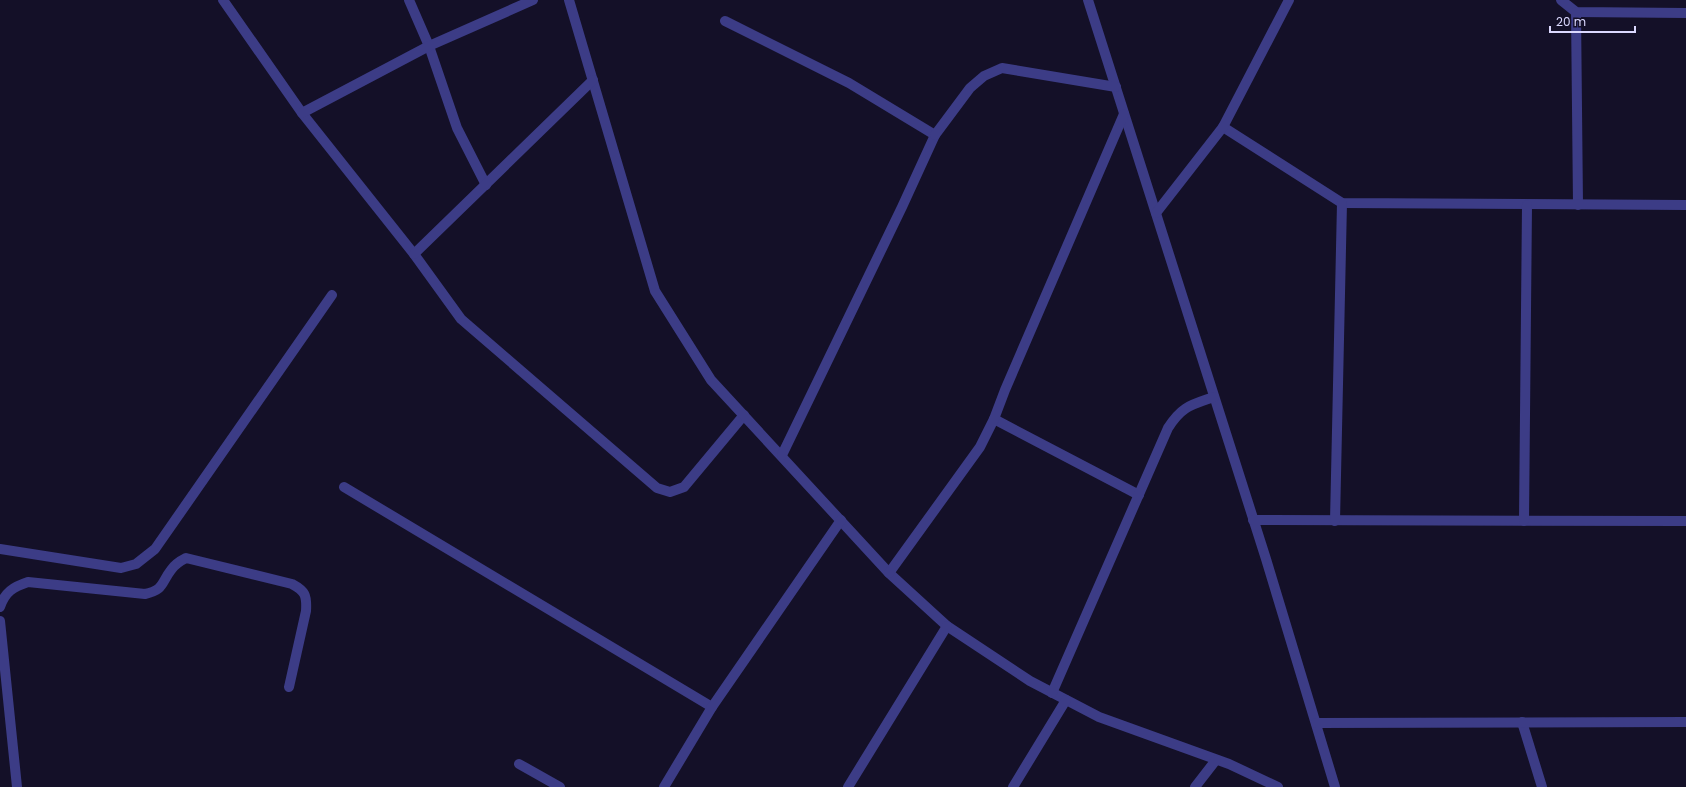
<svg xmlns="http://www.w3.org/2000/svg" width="1686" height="787" font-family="Poppins,sans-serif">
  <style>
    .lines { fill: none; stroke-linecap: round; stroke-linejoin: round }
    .minor { stroke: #3c3c86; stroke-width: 10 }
  </style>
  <rect width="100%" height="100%" fill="#141028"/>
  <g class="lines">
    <g class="minor">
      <path d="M223,0L302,113L414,254L461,319L657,488L670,492L684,487L744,415"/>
      <path d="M409,0L429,46L457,128L486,185"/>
      <path d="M569,0L655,291L711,380L889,573L947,626L1030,681L1099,717L1229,764L1278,787"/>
      <path d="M1088,0L1266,559L1335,787"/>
      <path d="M1561,0L1576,12L1686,13"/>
      <path d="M1576,12L1578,205"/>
      <path d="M725,21L849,83L935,135L902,207L782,455"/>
      <path d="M302,113L429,46L533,0"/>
      <path d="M1223,127L1342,203L1686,205"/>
      <path d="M935,135L970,88L984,76L1002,68L1116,87"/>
      <path d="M1156,213L1223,127L1289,0"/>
      <path d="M414,254L593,80"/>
      <path d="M994,419L1139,495"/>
      <path d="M344,487L712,707"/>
      <path d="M1253,520L1686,521"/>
      <path d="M1335,521L1342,203"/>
      <path d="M1524,521L1527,205"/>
      <path d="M0,549L121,568L136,564L155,549L332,295"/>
      <path d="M889,573L980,447L994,419L1005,390L1124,114"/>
      <path d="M0,607C5,592 13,587 28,582L145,594C164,590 161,583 171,570C175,564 180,561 186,558L292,584C305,591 307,595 306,611L289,687"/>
      <path d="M0,621L17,787"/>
      <path d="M1052,693L1168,428C1182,406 1191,405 1214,397"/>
      <path d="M1522,722L1542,787"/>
      <path d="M1316,723L1686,722"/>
      <path d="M519,764L560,787"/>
      <path d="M664,787L712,707L841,520"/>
      <path d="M848,787L947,626"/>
      <path d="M1013,787L1066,700"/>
      <path d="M1195,787L1216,760"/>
    </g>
  </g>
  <path d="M1550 26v6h85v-6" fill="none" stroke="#dbd8fe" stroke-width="2"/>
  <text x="1556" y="26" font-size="12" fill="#dbd8fe" stroke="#141028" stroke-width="3" paint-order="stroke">20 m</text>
</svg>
